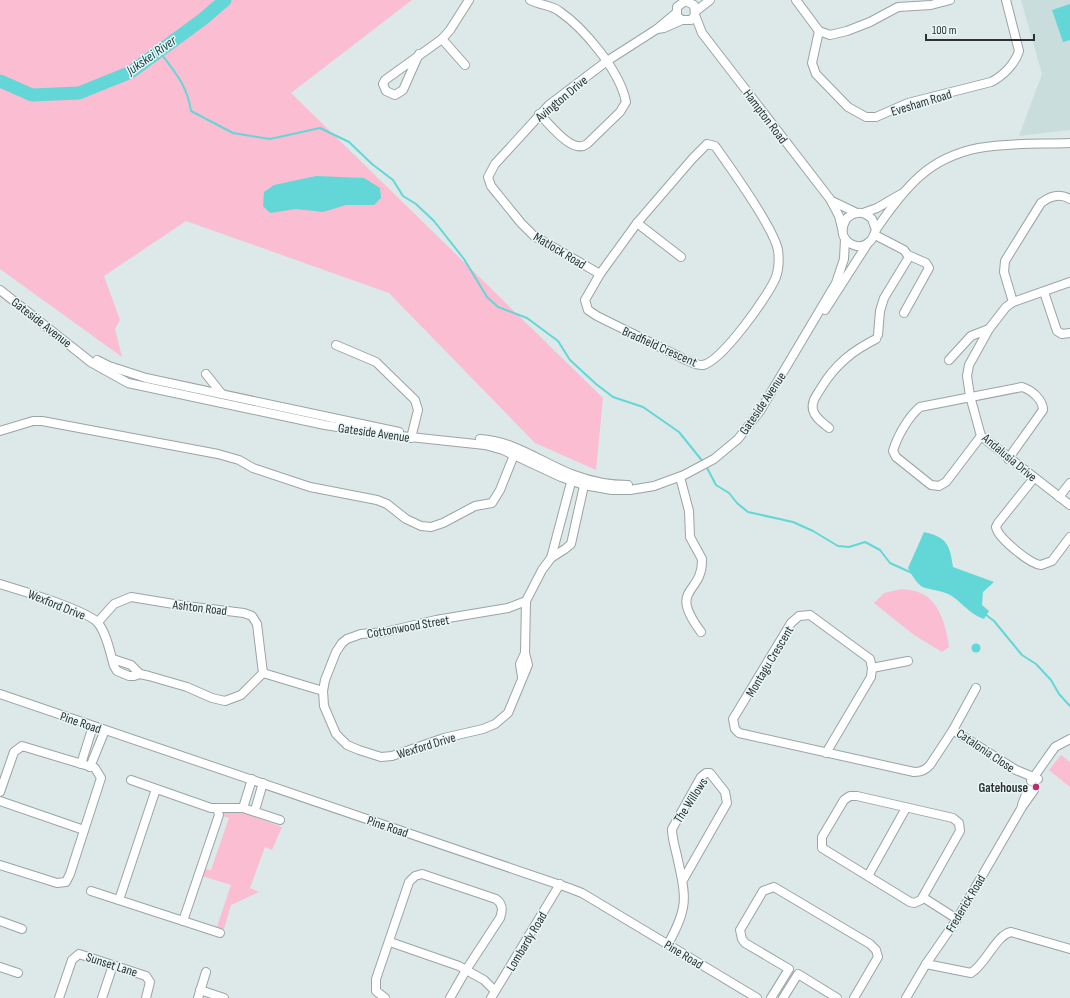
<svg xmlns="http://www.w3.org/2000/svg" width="1070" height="998" font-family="'Sofia Sans Condensed',sans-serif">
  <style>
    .built { fill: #c8dddc }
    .green { fill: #fabdd2 }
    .water { fill: #63d7d7 }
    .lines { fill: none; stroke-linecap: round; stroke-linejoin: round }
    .stream { stroke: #63d7d7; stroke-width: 2 }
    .river { stroke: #63d7d7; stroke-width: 13 }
    .minor-casing { stroke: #99a5a4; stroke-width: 10 }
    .minor { stroke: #fff; stroke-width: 8 }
    .poi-dot { fill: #b62f6f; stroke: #e9f6f6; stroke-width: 1.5 }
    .labels { text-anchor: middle; stroke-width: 3; stroke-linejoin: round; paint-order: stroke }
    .street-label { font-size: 13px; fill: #2d3131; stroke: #e9f6f6 }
    .poi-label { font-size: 13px; font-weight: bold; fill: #2d3131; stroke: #e9f6f6; text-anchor: end }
    .water-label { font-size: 14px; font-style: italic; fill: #184c4d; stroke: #e9f6f6 }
  </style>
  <rect width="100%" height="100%" fill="#dce9e8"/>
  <path class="built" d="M1021,0H1070V130L1019,136L1042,74Z"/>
  <g class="green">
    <path d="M0,0H412L291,93L603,398L596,470L535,443L389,293L186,221L104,276L120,320L115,329L122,357L0,269Z"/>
    <path d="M902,589C910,590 919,591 926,596C941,606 947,630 949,647L942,652L914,635L874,603L884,593Z"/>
    <path d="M1061,755L1070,762V787L1049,770Z"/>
    <path d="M240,811L282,827L272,850L265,847L250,888L259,892L231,905L224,929L217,927L231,885L202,876L204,869L211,870L229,818L221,815L223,812Z"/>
  </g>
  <g class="water">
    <path d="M1070,4V40L1063,42L1052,10Z"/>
    <path d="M316,176L364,178L380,188L381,198L374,205H346L323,212L296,209L270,213L263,206L264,192L274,185Z"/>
    <path d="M924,532C947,537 950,545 953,567L994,582L983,592L982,605L989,611L984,619C967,613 962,601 948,594C940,590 924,589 921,586C915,581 912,575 908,568Z"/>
    <circle cx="976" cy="648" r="4.5"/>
  </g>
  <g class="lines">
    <g class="stream">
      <path d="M159,51C175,72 187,85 191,111L233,133L270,139L320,128L349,142L372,164L393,180L403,196L416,204L434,221L464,259L487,297L498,307L527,318L558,341L570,360L596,384L613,397L643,407L679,432L704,463"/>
      <path d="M706,466L716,485L729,493L737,503L748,512L793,522L813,531L838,546L849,547L865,542L880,550L890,563L912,573"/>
      <path d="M985,614L994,621L1022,655L1036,664L1051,680L1059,694L1070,706"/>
    </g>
    <path class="river" d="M0,81L32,95L79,93L131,72L203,19L225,0"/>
    <defs>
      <g id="minor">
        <path d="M530,0C539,5 551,5 559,11C584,28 620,71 626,102L620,112L587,144C572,155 550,124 539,114"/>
        <path d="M796,0L819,31L830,35L847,31L870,22L898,7L931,5L950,0"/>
        <path d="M696,11L710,0"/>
        <path d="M695,15L691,20H682L677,16V7L685,1L694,5L695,15L702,33L830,199L839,216L842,228"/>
        <path d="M657,29L664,28L682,20"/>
        <path d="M819,31L812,63L816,74L848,107L866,117H876L908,103L991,82C1003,76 1015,64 1019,51L1006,0"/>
        <path d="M442,39L465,65"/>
        <path d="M419,54L403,90L395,95L386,91L383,84L385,80L442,39L450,30L469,0"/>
        <path d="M707,144L715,146C730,167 774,228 778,250C779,258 779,269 776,277C769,295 722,361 703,365C697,366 692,362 686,360L597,316L588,310L585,300L600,274L637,223L693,158Z"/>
        <path d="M832,201L857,213"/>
        <path d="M863,213L877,208L901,194"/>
        <path d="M637,223L681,257"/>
        <path d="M876,230L872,219C864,211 856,211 847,218C841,227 840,238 851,244C857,247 863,247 868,243C874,239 874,233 877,228C890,209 903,191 920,176C963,138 1017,145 1070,143"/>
        <path d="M875,235L904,250L909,257L884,298L880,311L878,335"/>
        <path d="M600,274L534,236L521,223L491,186L488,177L495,164L549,105L607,61L657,29L676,13"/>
        <path d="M1070,282L1013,302L1006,307L989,329L969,365L967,376L970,396L981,436L1070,505"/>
        <path d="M0,290L92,363L128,383L325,425L382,434L485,445L503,450L561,477L584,485L612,490H630L654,486L684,475L714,459L738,439L760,411L836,283L844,259L845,239"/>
        <path d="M1044,292L1057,331L1062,334L1070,333"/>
        <path d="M1013,302L1004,272L1005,261L1041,203C1050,196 1060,193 1070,199"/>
        <path d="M825,310L868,243"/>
        <path d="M904,313L929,268L926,263L908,255"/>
        <path d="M336,345L376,362L415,400L418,410L411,438"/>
        <path d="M97,360L109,366L146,378L399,432"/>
        <path d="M949,360L971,336L989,329"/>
        <path d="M206,374L221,393"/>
        <path d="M829,428C823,423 815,418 813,410C811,401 817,395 821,388C835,365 852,351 876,339"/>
        <path d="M0,431L33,421H42L218,454L239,460L253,468L310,487L377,500L387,504L406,519L421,526L431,527L443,523L475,506L492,503L500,490L514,455"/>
        <path d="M981,436L946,482L939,486L931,485L896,457L893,451C897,437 908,417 920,407L1022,387C1032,390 1043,400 1043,410L1008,459"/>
        <path d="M480,439C515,441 542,463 574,475C590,481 610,485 628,485"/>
        <path d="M680,477L689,511L690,537L702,559C703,596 667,586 701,632"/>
        <path d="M1034,478L998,523L996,527C998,538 1030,564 1041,565L1052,561L1070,537"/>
        <path d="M1059,497L1070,483"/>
        <path d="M551,558L565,549L571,544L585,481"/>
        <path d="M0,584C17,589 89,611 98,623C107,634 110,653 114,666L117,671L129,676H134L140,674L149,676L187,687L212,698L225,701L241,695L263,673"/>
        <path d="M526,601L508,608L436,620L385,632L361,634L347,639L342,643L336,652L325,680L323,691L324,706L336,734L347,745L359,750L381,757L392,756L444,738L483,729L495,724L508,713L528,665L525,653L526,601L542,570L551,558L573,475"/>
        <path d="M98,622L114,604L131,597L186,606L244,613L252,616L257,624L263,673"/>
        <path d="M113,659L131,665L140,674"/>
        <path d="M872,668L908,661"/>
        <path d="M263,673L323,691"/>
        <path d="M522,677L520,664L525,653"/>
        <path d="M0,694L569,888L582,893L757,998"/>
        <path d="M953,730L1016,770L1038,779"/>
        <path d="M826,753L871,677L872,668L870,659L810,615L799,616L791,623L733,719L735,729L739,733L914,772C920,772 925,771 930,765L953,730L976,688"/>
        <path d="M81,764L93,726"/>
        <path d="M90,767L105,730"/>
        <path d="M131,780L211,808H243L280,820"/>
        <path d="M1031,781L1055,747L1070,739"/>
        <path d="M0,792L14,752L22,746L95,768L101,778L70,874L66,882L57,883L0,865"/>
        <path d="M850,796H857L953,818L959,823L960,831L921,900L914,903L910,902L822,848V837L844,800Z"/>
        <path d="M0,801L84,830"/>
        <path d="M1022,805L1028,789"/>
        <path d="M243,808L252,779"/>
        <path d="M255,810L263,783"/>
        <path d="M868,876L906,808"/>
        <path d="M91,891L220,933"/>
        <path d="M924,898L957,919"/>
        <path d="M119,900L156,789"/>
        <path d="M0,921L22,929"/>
        <path d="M183,921L219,815L217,808"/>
        <path d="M390,942L459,966L484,980L495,991"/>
        <path d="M668,944C689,907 686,897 677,856C675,847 672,838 672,829L701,777L706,773H710L725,792L727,803L683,880"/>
        <path d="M926,964L971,973C986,964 996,935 1011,932L1070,949"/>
        <path d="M0,967L18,973"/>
        <path d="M200,990L224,998"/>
        <path d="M59,998L72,960L79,954L146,976L150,982L146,998"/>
        <path d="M102,998L113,965"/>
        <path d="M198,998L206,972"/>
        <path d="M385,998L376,991V979L409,882L415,876L422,874L496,899C503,904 503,910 500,918L466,970L450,998"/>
        <path d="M491,998L560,884"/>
        <path d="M771,998L789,969L745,943L742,939L740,930L763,891L774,887L870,944L876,950L878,957L854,998"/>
        <path d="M783,998L798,974L837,998"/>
        <path d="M906,998L926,964L957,919L1022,807L1034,790"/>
      </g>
    </defs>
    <use href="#minor" class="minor-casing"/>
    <use href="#minor" class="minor"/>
  </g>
  <circle class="poi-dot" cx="1036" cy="787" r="4"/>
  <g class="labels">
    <g class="street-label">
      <text transform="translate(561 98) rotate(-40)" y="5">Avington Drive</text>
      <text transform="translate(921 102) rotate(-17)" y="5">Evesham Road</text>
      <text transform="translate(766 116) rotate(53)" y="5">Hampton Road</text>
      <text transform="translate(560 250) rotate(31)" y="5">Matlock Road</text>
      <text transform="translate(42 322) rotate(38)" y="5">Gateside Avenue</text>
      <text transform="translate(660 346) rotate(24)" y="5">Bradfield Crescent</text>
      <text transform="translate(762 403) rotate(-56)" y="5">Gateside Avenue</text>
      <text transform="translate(374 432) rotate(8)" y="5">Gateside Avenue</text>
      <text transform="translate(1010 457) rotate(40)" y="5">Andalusia Drive</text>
      <text transform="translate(57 604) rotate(22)" y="5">Wexford Drive</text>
      <text transform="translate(200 607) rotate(7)" y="5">Ashton Road</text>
      <text transform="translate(408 626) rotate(-10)" y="5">Cottonwood Street</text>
      <text transform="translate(769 661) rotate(-59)" y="5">Montagu Crescent</text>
      <text transform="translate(81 722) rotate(19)" y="5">Pine Road</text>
      <text transform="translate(426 745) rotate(-17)" y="5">Wexford Drive</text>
      <text transform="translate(986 750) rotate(34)" y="5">Catalonia Close</text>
      <text transform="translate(690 800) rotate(-57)" y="5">The Willows</text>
      <text transform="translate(388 826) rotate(19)" y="5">Pine Road</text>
      <text transform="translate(965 903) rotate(-59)" y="5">Frederick Road</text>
      <text transform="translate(526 941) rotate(-59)" y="5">Lombardy Road</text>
      <text transform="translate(684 954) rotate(31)" y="5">Pine Road</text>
      <text transform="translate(112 964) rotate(18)" y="5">Sunset Lane</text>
    </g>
    <g class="poi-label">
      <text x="1028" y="792">Gatehouse</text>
    </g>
    <g class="water-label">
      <text transform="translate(151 55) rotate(-35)" y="5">Jukskei River</text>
    </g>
  </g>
  <path d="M926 34v6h108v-6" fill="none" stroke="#2d3131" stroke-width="2"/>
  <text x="932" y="34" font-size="12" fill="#2d3131" stroke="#e9f6f6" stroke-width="3" paint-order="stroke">100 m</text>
</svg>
